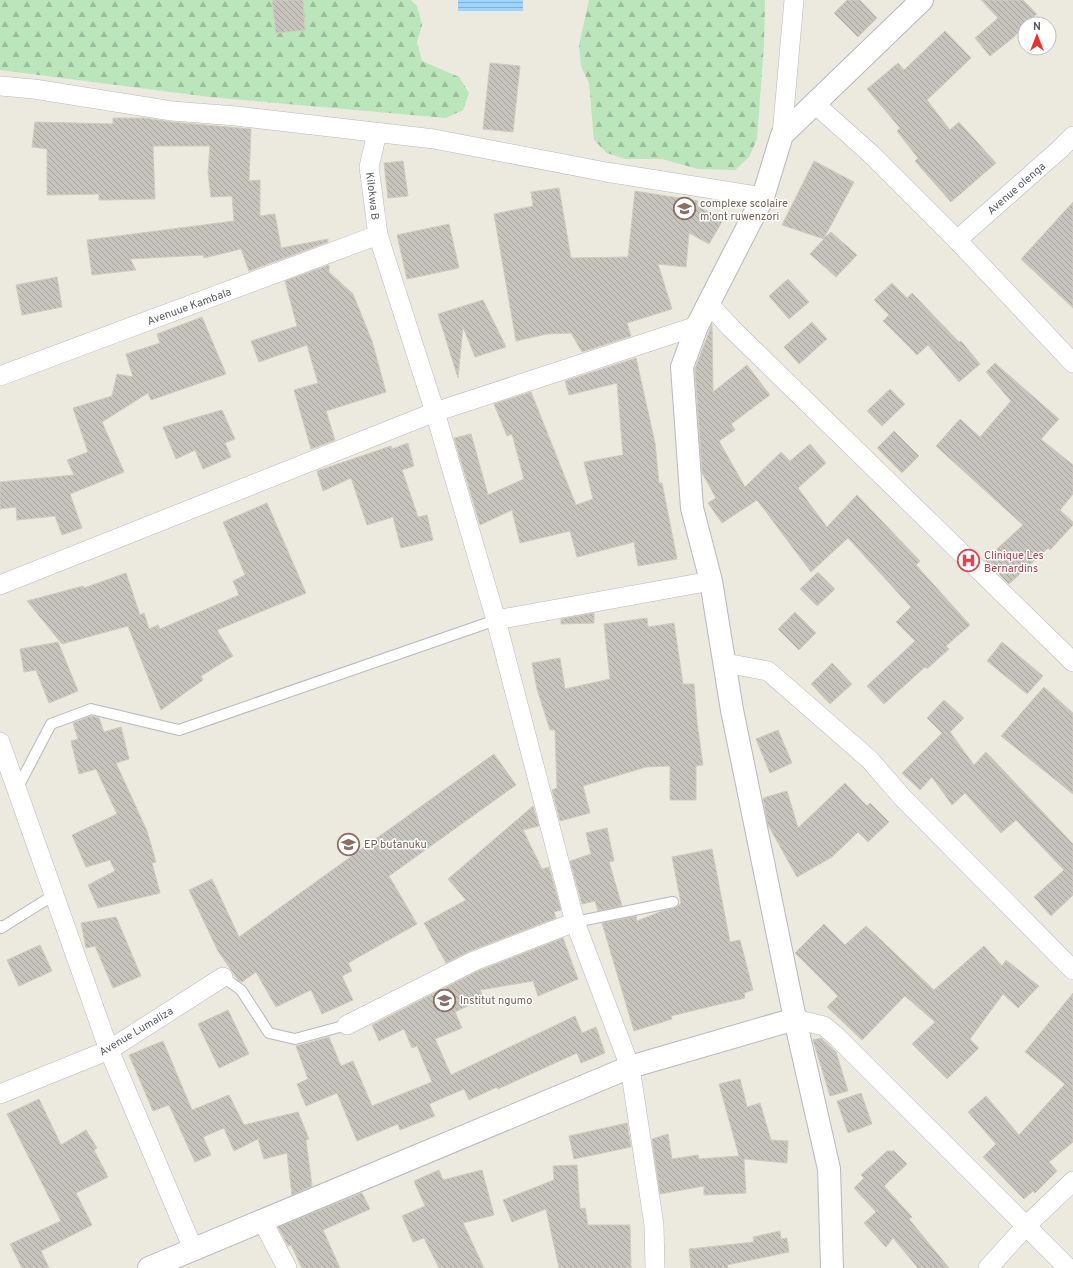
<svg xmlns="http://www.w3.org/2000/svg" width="1073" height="1268" font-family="Overpass,sans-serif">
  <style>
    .forest { fill: url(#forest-firs) }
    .water { fill: url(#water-rules) }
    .building { fill: url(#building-back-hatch); stroke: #d1cbbe }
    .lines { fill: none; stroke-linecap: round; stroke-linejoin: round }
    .service-casing { stroke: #b5b8bd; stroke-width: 12 }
    .minor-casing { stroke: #b5b8bd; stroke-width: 20 }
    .tertiary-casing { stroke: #b5b8bd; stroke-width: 24 }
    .service { stroke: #fff; stroke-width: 10 }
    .minor { stroke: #fff; stroke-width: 19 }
    .tertiary { stroke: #fff; stroke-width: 22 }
    .labels { text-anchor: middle; stroke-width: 3; stroke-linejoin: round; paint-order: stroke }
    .street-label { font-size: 11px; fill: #585c61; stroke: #fff }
    .education-label { font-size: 11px; fill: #785e54; stroke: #fff; text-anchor: start }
    .health-label { font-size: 11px; fill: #be3a42; stroke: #fff; text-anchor: start }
  </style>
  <defs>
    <pattern id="forest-firs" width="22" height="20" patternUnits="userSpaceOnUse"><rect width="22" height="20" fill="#bbe5ba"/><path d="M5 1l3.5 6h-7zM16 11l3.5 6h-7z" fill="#9bbd9b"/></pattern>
    <pattern id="water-rules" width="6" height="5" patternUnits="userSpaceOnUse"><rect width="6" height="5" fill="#9dd5ff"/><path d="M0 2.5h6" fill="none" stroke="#83b0d2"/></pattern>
    <pattern id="building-back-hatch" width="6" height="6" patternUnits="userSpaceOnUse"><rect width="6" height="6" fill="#c7c4bd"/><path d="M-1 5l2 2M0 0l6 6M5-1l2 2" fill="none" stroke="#a4a29d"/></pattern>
  </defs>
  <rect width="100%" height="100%" fill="#ece9df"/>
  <g class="forest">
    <path d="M0,0H411L417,6L422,25L417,42L422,61L459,77L469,93L463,110L446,118L210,97L0,70Z"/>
    <path d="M589,0H765L764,44L757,139L749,157L735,170L698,169L662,159H625L607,153L594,140L589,83L581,66L579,45Z"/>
  </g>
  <rect class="water" x="458" y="0" width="65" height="11"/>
  <g class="building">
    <path d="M272,0H303L305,30L276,33Z"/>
    <path d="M847,0H860L877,18L858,37L834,13Z"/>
    <path d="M981,0H1023L1037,14L1025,24L1014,37L990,56L975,38L998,18Z"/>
    <path d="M945,31L971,58L927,100L950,130L959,122L996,163L951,202L915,161L918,158L897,131L900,128L867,89L898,63L904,70Z"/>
    <path d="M490,63L520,66L513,132L483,129Z"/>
    <path d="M113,118H144L171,122L251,129L249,181L260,180V216L275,214L281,248L328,239V242L249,271L241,249L204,258L203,255L130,259L136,270L92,275L87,240L234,221L232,196L211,197L208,172L210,146H153L155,199L99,200V194L47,195V149L32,147L35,122L113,124Z"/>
    <path d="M403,161L408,196L388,198L384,163Z"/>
    <path d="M814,161L854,182L824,238L831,232L857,255L836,277L810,254L824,239L782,225Z"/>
    <path d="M559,188L571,258L628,257L635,191L698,201L697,206L723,220L709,244L689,233L686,267L658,264L672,309L627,323L631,336L582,352L571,333L547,334L516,341L494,214L533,206L531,192Z"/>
    <path d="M1073,202V308L1021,259Z"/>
    <path d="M449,224L459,268L407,279L397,235Z"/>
    <path d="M329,265V272L353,294L372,341L386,392L326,411L335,440L311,449L294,390L318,383L307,345L259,362L251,341L297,326L285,281Z"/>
    <path d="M57,277L62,307L22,315L16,285Z"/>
    <path d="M788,279L809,302L789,319L769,296Z"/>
    <path d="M892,283L907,298L912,293L959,342L961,341L980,364L959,382L928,345L917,355L883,321L889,315L874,300Z"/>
    <path d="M483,300L506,347L475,357L463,327L458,378L438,314Z"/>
    <path d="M202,317L226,374L151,400L148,393L102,422L124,472L70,494L82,528L62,535L55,516L17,520L16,507L0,509V482L74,475L67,460L88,452L73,408L112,396L117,374L133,377L126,354L160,343L157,334Z"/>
    <path d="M812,322L827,339L799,364L784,347Z"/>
    <path d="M712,324L713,392L747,365L770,395L731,424L735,430L719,441L745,487L781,452L790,461L810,444L826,463L798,488L827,527L857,495L920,561L916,565L970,625L946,646L949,649L927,669L925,667L884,704L867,686L915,641L896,622L911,607L848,538L811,572L757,500L722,523L708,503L716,498L702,473L695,369Z"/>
    <path d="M636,358L655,443L659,483H662L677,559L638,566L634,542L577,557L570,531L520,543L512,510L480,525L454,438L471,434L488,495L524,479L512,434L507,436L494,404L531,392L576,505L593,499L584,462L623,455L617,383L569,395L565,381Z"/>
    <path d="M995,363L1059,419L1041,439L1073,465V494L1060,510L1073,522V525L1050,550L1048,548L1009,584L985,560L1023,525L936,446L960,419L980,437L1011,401L986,372Z"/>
    <path d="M890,389L905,404L882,426L867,411Z"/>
    <path d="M222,410L235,439L225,443L231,457L203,469L195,450L176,459L163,427Z"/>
    <path d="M894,431L919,456L902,473L877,448Z"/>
    <path d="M408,443L414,466L402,470L418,517L427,515L433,540L401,548L393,517L367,525L351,478L323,491L317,471L391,446L392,449Z"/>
    <path d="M267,503L306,593L217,630L233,656L201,676L203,680L161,710L128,626L62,644L27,601L83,586L84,588L126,573L140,615L144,613L149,629L158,625L160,629L239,595L233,581L245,575L223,522Z"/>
    <path d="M818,572L835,589L817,606L800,589Z"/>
    <path d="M795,612L816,633L799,650L778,629Z"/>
    <path d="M594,613V623L561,624V619Z"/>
    <path d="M647,618L648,627L674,623L683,684H694L697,722L703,765L696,766V800H670V766L646,767L583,786L590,813L560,821L552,790L557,788L555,730H550L537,689L532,663L560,658L565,689L610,679L604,624Z"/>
    <path d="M58,642L78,691L49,703L36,670L24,672L20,649Z"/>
    <path d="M1002,642L1043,676L1027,694L987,661Z"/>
    <path d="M832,663L852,684L830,704L811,684Z"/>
    <path d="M1044,687L1073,713V794L1001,736Z"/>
    <path d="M944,700L964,718L950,732L974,765L986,752L1073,844V895L1051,916L1034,897L1064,870L1016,820L1001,833L965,793L952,805L932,777L920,790L902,773L942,733L927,718Z"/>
    <path d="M91,716L99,718L104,732L121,727L129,759L116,763L147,831L156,862L152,863L160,893L98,908L88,885L115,871L110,860L86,867L72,835L117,814L96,769L79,774L71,741L78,739L73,723Z"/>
    <path d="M778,730L792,763L770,773L756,739Z"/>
    <path d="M494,754L516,785L389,876L417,924L348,963L352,971L342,976L353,1000L322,1014L311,990L276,1007L256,972L242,982L238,980L218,951L189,890L212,879L239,937Z"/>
    <path d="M845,783L867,806L870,803L889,822L868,842L858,832L832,857L797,877L768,825L763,798L787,791L798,828Z"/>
    <path d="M533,806L539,826L523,830L542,869L549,867L561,910L554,912L556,918L470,951L446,963L424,923L466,900L448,879Z"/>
    <path d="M607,828L614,861L609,862L622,906L598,911L595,901L582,904L570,861L591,854L586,833Z"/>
    <path d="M712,849L730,942L740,940L753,990L744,993L745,998L671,1016L672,1019L634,1031L602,923L636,916L637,921L662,911L677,907L681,903L672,857Z"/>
    <path d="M116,917L141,976L113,988L95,946L86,948L81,923Z"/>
    <path d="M824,924L845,945L866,926L934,990L984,946L1002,966L1006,960L1039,986L1018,1008L1003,994L970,1039L979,1048L947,1079L912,1044L935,1022L905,996L862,1040L827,1007L838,996L795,953Z"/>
    <path d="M563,938L578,979L538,996L533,981L480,990L484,998L455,1012L462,1028L435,1039L451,1075L575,1016L582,1033L596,1027L605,1053L581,1063L577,1053L498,1089L497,1087L469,1100L464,1089L429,1104L435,1116L400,1130L398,1124L357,1141L337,1093L306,1106L297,1084L308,1079L296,1046L329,1037L341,1066L353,1061L372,1106L432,1082L417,1046L412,1048L404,1029L379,1041L372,1025L478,971Z"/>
    <path d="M40,945L52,971L19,986L7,960Z"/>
    <path d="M1073,993V1142L1049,1162L1057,1171L1035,1193L1033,1191L1024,1199L983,1157L996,1144L968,1112L986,1096L1019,1135L1065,1084L1025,1052Z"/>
    <path d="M228,1010L249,1054L219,1068L198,1024Z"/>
    <path d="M821,1038L836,1052L848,1091L830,1096L813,1040Z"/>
    <path d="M163,1041L192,1110L229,1095L244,1125L298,1112L309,1139L306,1140L312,1186L292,1195L287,1153L264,1159L258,1139L234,1151L224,1128L203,1137L211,1155L195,1162L169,1105L153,1111L129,1055Z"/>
    <path d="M740,1079L747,1107L760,1103L771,1140L788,1141L787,1163L744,1159L746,1193L704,1195V1186L660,1194L652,1139L668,1134L672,1159L698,1155L699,1159L739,1156L719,1084Z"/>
    <path d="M861,1093L872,1124L848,1133L837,1101Z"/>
    <path d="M39,1099L61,1145L86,1130L97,1148L94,1150L108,1177L76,1193L92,1225L41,1251L49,1268H22L10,1244L61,1221L7,1114Z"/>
    <path d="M627,1123L631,1147L574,1159L569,1136Z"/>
    <path d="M887,1151H894L907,1164L884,1186L912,1217L909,1219L949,1268H918L893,1238L886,1247L864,1223L876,1212L854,1188L864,1178L861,1175Z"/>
    <path d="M577,1165L580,1209L585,1208L588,1225H630L631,1268H559L546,1209L512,1222L503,1200L554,1180L553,1166Z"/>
    <path d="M439,1170L443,1180L482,1170L494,1215L463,1223L484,1268H439L424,1238L413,1242L402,1216L425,1206L414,1181Z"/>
    <path d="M362,1193L370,1209L323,1230L340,1268H302L291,1245L288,1246L278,1227Z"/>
    <path d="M780,1231L781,1239L787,1238L789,1252L727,1265L728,1268H691L689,1249L754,1242L753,1237Z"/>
  </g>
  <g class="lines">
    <defs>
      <g id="service">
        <path d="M17,789L51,724L91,709L179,730L496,620"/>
        <path d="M575,922L673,902"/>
        <path d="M0,926L1,928L54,895"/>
        <path d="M223,977L241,990L269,1033L295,1039L347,1025"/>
      </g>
      <g id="minor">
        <path d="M0,86L34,89L172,111L236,116L434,139L606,172L763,197"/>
        <path d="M815,104L871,154L957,240L1073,363"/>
        <path d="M377,133L369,167L378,235L435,412L496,620L575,922L630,1067L654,1225L655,1268"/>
        <path d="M782,135L794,0"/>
        <path d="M957,240L1059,150L1073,136"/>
        <path d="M709,304L731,328L1073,662"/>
        <path d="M0,376L378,235"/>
        <path d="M0,585L435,412L697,326"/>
        <path d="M496,620L711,581"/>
        <path d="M725,663L768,671L870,760L902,797L1073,970"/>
        <path d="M0,742L109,1050L194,1251"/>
        <path d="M795,1019L824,1026L836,1036L1068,1268"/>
        <path d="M347,1025L474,961L575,922"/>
        <path d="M0,1094L109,1050L223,977"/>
        <path d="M263,1222L287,1268"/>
        <path d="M988,1268L1027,1225L1073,1181"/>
      </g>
      <g id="tertiary">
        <path d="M149,1268L630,1067L795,1019"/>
        <path d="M832,1268L829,1169L795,1019L732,710L711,581L692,508L682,367L697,326L763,197L782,135L922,0"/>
      </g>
    </defs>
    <use href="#service" class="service-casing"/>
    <use href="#minor" class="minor-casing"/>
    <use href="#tertiary" class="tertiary-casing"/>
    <use href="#service" class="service"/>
    <use href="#minor" class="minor"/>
    <use href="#tertiary" class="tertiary"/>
  </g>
  <defs>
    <symbol id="school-ring" viewBox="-11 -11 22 22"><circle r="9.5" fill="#fff" stroke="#8d6e63" stroke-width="1.5"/><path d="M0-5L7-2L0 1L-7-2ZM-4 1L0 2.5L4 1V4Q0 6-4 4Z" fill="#8d6e63"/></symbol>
    <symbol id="hospital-ring" viewBox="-11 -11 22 22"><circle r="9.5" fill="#fff" stroke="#e0444e" stroke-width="1.5"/><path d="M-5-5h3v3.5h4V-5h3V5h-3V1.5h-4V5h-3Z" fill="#e0444e"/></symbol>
  </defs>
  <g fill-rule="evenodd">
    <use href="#school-ring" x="672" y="196" width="25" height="25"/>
    <use href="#hospital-ring" x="956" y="548" width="25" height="25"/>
    <use href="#school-ring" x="336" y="832" width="25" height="25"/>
    <use href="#school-ring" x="432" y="988" width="25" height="25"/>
  </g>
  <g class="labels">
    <g class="street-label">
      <text transform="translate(1016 188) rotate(-41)" y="4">Avenue olenga</text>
      <text transform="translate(373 196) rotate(83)" y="4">Kilokwa B</text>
      <text transform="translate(189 306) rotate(-20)" y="4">Avenuue Kambala</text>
      <text transform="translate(136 1031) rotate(-31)" y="4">Avenue Lumaliza</text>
    </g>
    <g class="education-label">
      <text x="700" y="207">complexe scolaire<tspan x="700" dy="13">m'ont ruwenzori</tspan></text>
      <text x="364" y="848">EP butanuku</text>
      <text x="460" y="1004">Institut ngumo</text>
    </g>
    <g class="health-label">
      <text x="984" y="559">Clinique Les<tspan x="984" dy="13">Bernardins</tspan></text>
    </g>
  </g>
  <g transform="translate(1037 36)"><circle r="19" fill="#ffffff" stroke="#bcbec0"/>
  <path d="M0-3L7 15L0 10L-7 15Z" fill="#ed3124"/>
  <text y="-6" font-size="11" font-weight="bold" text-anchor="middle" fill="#585c61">N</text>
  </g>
</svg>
